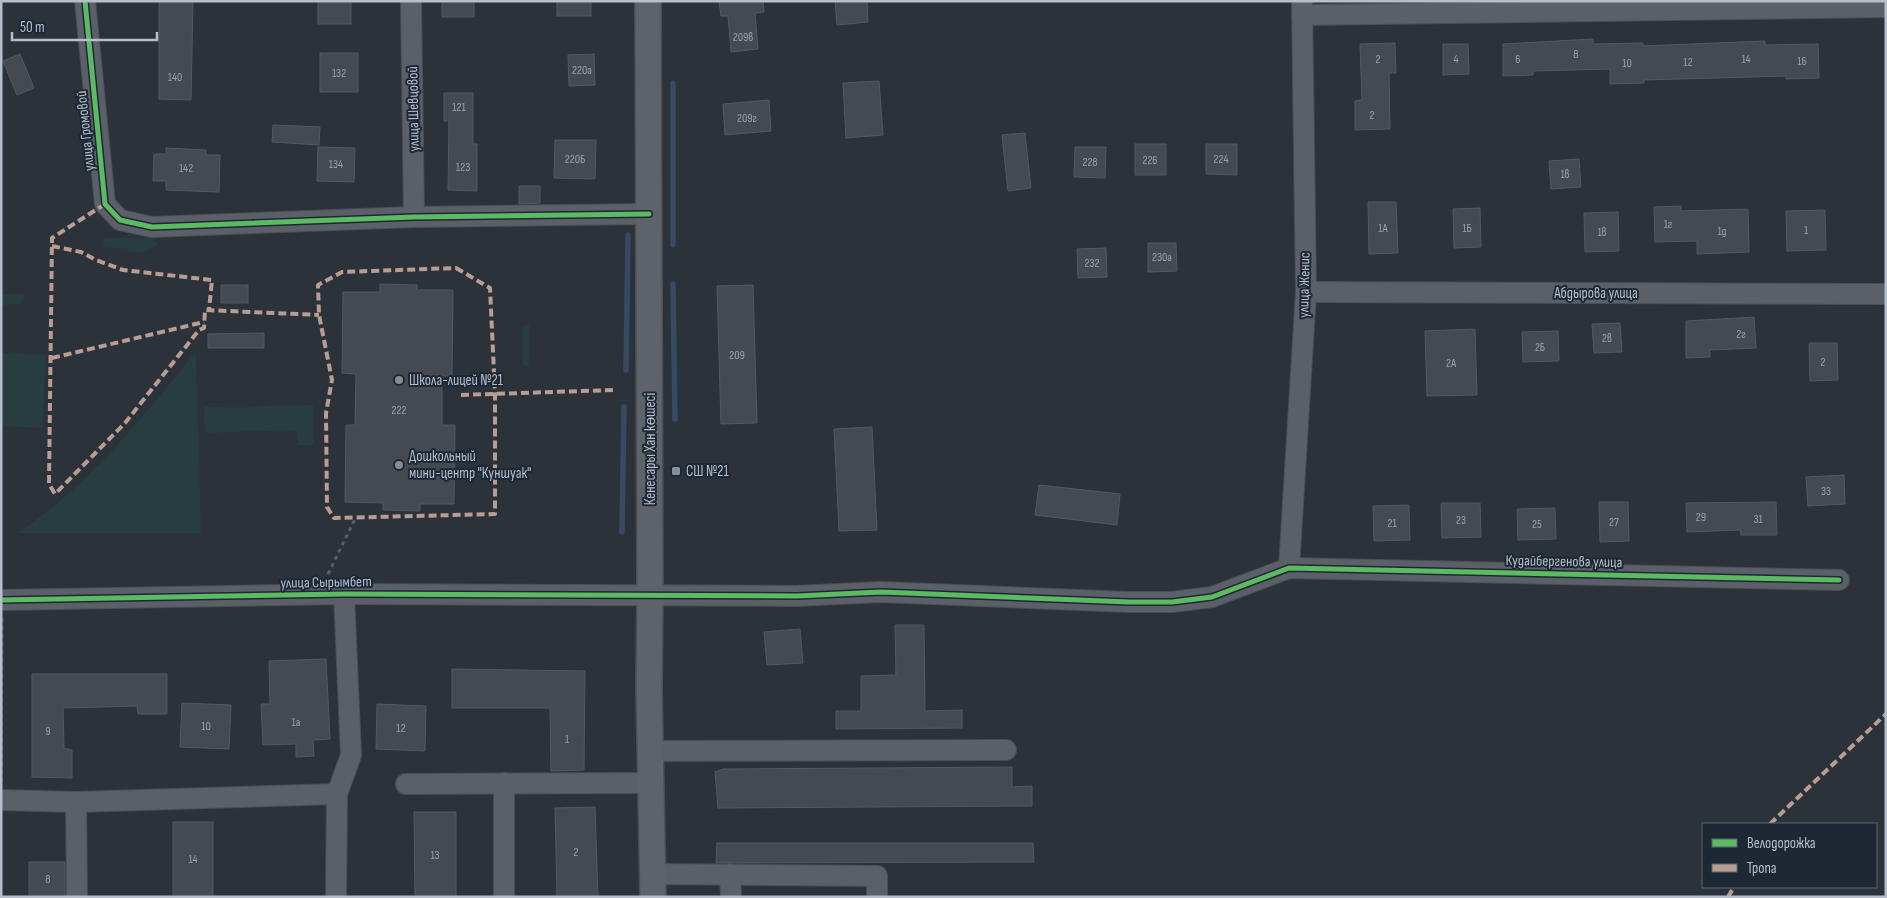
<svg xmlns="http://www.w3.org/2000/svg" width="1887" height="898" font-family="'Sofia Sans Condensed',sans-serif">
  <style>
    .green { fill: #283d40 }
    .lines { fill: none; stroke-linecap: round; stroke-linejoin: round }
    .stream { stroke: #374a64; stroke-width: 5.5 }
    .building { fill: #444a50; stroke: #535961 }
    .minor-casing { stroke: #494e55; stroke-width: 22 }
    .major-casing { stroke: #494e57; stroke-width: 28 }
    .path { stroke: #595f65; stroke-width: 3; stroke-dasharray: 4 4; stroke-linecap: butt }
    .minor { stroke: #5b6068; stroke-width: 20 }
    .major { stroke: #5e6369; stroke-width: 25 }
    .quiet { stroke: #b99d93; stroke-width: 4; stroke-dasharray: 8 4; stroke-linecap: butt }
    .cycleway-casing { stroke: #1e2835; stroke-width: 8 }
    .cycleway { stroke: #5cba63; stroke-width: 5 }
    .poi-dot { fill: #858d98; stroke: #1e2835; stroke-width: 2 }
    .labels { text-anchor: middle; stroke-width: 4; stroke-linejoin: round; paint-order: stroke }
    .number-label { font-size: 12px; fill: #9aa1ac }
    .street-label { font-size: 15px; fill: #b6becb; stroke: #1e2835 }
    .poi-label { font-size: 15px; fill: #b6becb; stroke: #1e2835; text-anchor: start }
  </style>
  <rect width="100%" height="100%" fill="#2b323a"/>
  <g class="green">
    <path d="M103,238H152L158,245L141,253L103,246Z"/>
    <path d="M1,294H25L21,304L1,305Z"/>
    <path d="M529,324V367L523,365L522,327Z"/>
    <path d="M196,352L201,533H17C89,487 143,416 196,352Z"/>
    <path d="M2,353L46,355L42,428L1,426Z"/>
    <path d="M313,405L314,445H298L297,430L205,433L204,407Z"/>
  </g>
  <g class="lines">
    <g class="stream">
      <path d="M673,83V245"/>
      <path d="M673,284L675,419"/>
      <path d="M626,370L628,235"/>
      <path d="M622,532L624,407"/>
    </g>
  </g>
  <g class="building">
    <path d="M159,1H193L191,100L159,99Z"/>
    <rect x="318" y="1" width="33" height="23"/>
    <rect x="442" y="1" width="32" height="16"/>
    <rect x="557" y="1" width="34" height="15"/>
    <path d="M719,1H763L764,12L755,13L758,49L731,52L728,16H721Z"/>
    <path d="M835,1H867L868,22L837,25Z"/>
    <path d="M1593,39V44L1643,43V46L1765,41V45L1818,44L1819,78L1786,79V76L1644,80V83L1610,84V69L1533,71V75L1503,76V44Z"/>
    <path d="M1395,43L1396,73H1389L1390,129L1355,130V101L1362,100L1360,44Z"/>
    <path d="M1443,44H1468L1469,74L1443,75Z"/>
    <rect x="320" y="53" width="38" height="39"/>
    <path d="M20,54L34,88L17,95L3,61Z"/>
    <path d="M594,54L595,85L569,86L568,55Z"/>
    <path d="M879,81L883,135L846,138L843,83Z"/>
    <path d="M444,93H473V144H477V191L448,190L449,121H444Z"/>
    <path d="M769,100L771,131L725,135L723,104Z"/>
    <path d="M273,125L320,127L319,145L272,142Z"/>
    <path d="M1025,133L1031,188L1008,191L1002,135Z"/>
    <path d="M555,140H596L595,179L554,178Z"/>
    <rect x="1135" y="144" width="31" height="31"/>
    <path d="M1206,144H1237V175L1206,174Z"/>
    <path d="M318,147L355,148L354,182L317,181Z"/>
    <path d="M1075,147H1106L1105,178L1074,177Z"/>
    <path d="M166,148L206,150V155H220L219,192L166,190V181H153L154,154H166Z"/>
    <path d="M1579,159L1581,187L1551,189L1549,161Z"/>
    <path d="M519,186H540V203L519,204Z"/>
    <path d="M1368,202H1396L1398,253L1369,254Z"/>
    <path d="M1681,206V211L1748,209L1749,252L1697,254V241L1655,242L1654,207Z"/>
    <path d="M1480,208L1481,247L1454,248L1453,209Z"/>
    <path d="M1825,210L1826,250L1787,251L1786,211Z"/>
    <path d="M1618,212L1619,251L1585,252L1584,213Z"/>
    <path d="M1148,243H1176L1177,271L1148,272Z"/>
    <path d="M1106,248L1107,277L1078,278L1077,249Z"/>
    <path d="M380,284L417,285V290H453L452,376H442V425H455L454,504H420V511L383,510V503L345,502L346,425H355L356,374L342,373L343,292H380Z"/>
    <rect x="221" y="285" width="27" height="18"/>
    <path d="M753,285L757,423L721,424L717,286Z"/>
    <path d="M1754,317L1756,348L1710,350V357L1686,358V321Z"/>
    <path d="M1620,323L1622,352L1594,353L1592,324Z"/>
    <path d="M1475,329L1477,395L1427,396L1425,331Z"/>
    <path d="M1558,331L1559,361L1523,362L1522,332Z"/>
    <path d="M264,333V348H208V334Z"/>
    <path d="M1809,343H1837L1838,380L1810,381Z"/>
    <path d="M872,427L877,530L839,531L834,429Z"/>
    <path d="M1844,475L1845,504L1808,506L1806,477Z"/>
    <path d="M1039,485L1120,494L1117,525L1035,515Z"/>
    <path d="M1599,502H1628L1629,541L1600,542Z"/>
    <path d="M1776,502L1777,535H1741L1740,530L1687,532L1686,503Z"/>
    <path d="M1441,503H1480L1481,537L1442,538Z"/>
    <path d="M1409,505L1410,540L1374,541L1373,506Z"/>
    <path d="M1555,508L1556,539L1518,540L1517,509Z"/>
    <path d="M895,625H924L925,711L962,710V728L836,729V711H861V676L896,675Z"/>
    <path d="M800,629L803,663L767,665L764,632Z"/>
    <path d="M326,659L330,739L313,740L314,756L296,757V744L263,745L261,704H270L269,661Z"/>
    <path d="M452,669L585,671L584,770L551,771L550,708H452Z"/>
    <path d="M32,674H167V714H138L137,706L63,708L64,748L72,750V778L32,777Z"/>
    <path d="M182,703L231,705L229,749L180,747Z"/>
    <path d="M377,704L426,706L425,751L376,749Z"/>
    <path d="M1012,767V787L1032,786V806L718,808L715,772L723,769Z"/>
    <path d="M595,807L598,897H557L555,808Z"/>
    <path d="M414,812H456V897H415Z"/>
    <rect x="173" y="822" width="40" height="75"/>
    <path d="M717,843H1033L1034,862L716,863Z"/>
    <rect x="29" y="862" width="36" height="35"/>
  </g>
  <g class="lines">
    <defs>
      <g id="minor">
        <path d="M85,1L105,204L120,220L152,227L414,217L649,214"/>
        <path d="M411,1L414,217"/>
        <path d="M1302,15L1886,7"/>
        <path d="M1306,292L1886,294"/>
        <path d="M1289,568L1306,292L1302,1"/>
        <path d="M1,600L344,594L797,596L881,592L1129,602H1172L1212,597L1289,568L1839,580"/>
        <path d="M650,751L1006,750"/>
        <path d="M504,783V897"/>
        <path d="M406,784L650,783"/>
        <path d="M1,800L76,802L337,794L351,755L344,594"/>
        <path d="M76,802L77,897"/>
        <path d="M652,874L877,876V897"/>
        <path d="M730,874L731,897"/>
        <path d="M336,897L337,794"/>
      </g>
      <path id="major" d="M648,1L650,596L649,688L653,897"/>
    </defs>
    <use href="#minor" class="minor-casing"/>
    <use href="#major" class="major-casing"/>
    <g class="path">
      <path d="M328,574L356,517"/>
      <path d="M1,782L2,618"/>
    </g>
    <use href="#minor" class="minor"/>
    <use href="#major" class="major"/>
    <g class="quiet">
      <path d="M105,204L52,238L49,484L55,494L125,423L199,330L204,328L205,310L319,315"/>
      <path d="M52,246L81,252L96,260L123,270L212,280L209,310"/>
      <path d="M456,268L490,288L495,394V514L334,518L327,507L326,413L332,380L319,315L318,285L342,272Z"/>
      <path d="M52,358L204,322"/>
      <path d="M461,395L613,390"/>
      <path d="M1770,824L1886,714"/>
      <path d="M1728,897L1734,887"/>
    </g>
    <defs>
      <g id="cycleway">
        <path d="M85,1L105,204L120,220L152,227L414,217L649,214"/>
        <path d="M1,600L344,594L797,596L881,592L1129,602H1172L1212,597L1289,568L1839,580"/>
      </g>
    </defs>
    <use href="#cycleway" class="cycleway-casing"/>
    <use href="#cycleway" class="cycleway"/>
  </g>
  <g class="poi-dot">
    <circle cx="399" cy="380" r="5"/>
    <circle cx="399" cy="465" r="5"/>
    <rect x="671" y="466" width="10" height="10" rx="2.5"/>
  </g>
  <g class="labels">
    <g class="number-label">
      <text x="743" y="41">209в</text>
      <text x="1576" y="58">8</text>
      <text x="1378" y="63">2</text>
      <text x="1456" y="63">4</text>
      <text x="1518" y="63">6</text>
      <text x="1746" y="63">14</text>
      <text x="1802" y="65">16</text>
      <text x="1688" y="66">12</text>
      <text x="1627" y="67">10</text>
      <text x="582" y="74">220а</text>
      <text x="339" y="77">132</text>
      <text x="175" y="81">140</text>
      <text x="459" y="111">121</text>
      <text x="1372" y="119">2</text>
      <text x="747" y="122">209г</text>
      <text x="575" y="163">220Б</text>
      <text x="1221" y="163">224</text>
      <text x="1150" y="164">226</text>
      <text x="1090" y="166">228</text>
      <text x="336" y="168">134</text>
      <text x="463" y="171">123</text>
      <text x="186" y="172">142</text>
      <text x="1565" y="178">1в</text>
      <text x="1668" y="228">1г</text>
      <text x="1383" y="232">1А</text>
      <text x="1467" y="232">1Б</text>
      <text x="1806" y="234">1</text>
      <text x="1722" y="235">1д</text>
      <text x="1602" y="236">1в</text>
      <text x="1162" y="261">230а</text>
      <text x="1092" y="267">232</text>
      <text x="1741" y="338">2г</text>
      <text x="1607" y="342">2в</text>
      <text x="1540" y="351">2Б</text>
      <text x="737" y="359">209</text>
      <text x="1823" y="366">2</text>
      <text x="1451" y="367">2А</text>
      <text x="399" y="414">222</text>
      <text x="1826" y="495">33</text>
      <text x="1701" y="521">29</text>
      <text x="1758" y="523">31</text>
      <text x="1461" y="524">23</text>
      <text x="1614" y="526">27</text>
      <text x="1392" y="527">21</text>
      <text x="1537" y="528">25</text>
      <text x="296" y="726">1а</text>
      <text x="206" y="730">10</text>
      <text x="401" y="732">12</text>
      <text x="48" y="735">9</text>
      <text x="567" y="743">1</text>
      <text x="576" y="856">2</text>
      <text x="435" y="859">13</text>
      <text x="193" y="863">14</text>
      <text x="48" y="883">8</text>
    </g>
    <g class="street-label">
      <text transform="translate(413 109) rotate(-91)" y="5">улица Шевцовой</text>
      <text transform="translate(85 131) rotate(-96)" y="5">улица Громовой</text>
      <text transform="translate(1304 285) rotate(-89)" y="5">улица Женис</text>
      <text x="1596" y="298">Абдырова улица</text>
      <text transform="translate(650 449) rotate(-90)" y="5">Кенесары Хан көшесі</text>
      <text transform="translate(1564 561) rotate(1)" y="5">Кудайбергенова улица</text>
      <text transform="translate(326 582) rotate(-1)" y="5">улица Сырымбет</text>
    </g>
    <g class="poi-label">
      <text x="409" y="385">Школа-лицей №21</text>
      <text x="409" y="461">Дошкольный<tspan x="409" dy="17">мини-центр "Куншуак"</tspan></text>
      <text x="686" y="476">СШ №21</text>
    </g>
  </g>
  <rect width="1887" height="898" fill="none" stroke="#b6becb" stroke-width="5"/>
  <rect x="1702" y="823" width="175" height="65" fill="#1e2835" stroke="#5b6471"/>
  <rect x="1712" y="839" width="25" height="8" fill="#5cba63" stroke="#5b6471"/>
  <text x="1747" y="848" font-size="15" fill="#b6becb">Велодорожка</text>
  <rect x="1712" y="864" width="25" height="8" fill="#b99d93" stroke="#5b6471"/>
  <text x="1747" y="873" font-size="15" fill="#b6becb">Тропа</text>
  <path d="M12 32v8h145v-8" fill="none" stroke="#b6becb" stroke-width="2.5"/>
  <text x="20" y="32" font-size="15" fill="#b6becb" stroke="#1e2835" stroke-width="4" paint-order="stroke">50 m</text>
</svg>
